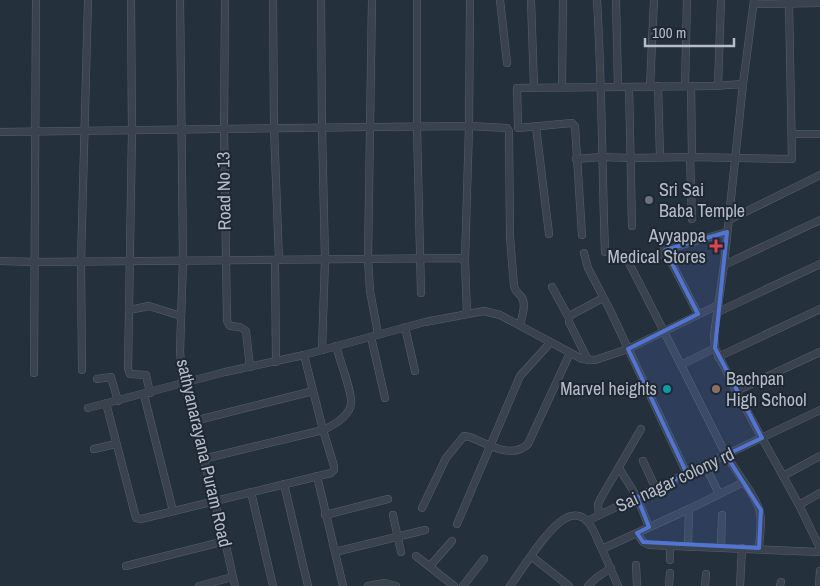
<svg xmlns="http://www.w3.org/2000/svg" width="820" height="586" font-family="'Archivo Narrow',sans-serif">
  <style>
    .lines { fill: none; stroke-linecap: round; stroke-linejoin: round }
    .minor-casing { stroke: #57606b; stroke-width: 8 }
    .minor { stroke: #39424d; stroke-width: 7 }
    .marked { fill: #5275d2; fill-opacity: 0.2; stroke: #5275d2; stroke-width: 4; stroke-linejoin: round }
    .worship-dot { fill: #6b7280; stroke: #1e2732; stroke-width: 2 }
    .health-dot { fill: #e0444e; stroke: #1e2732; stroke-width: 2 }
    .culture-dot { fill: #0f9aa8; stroke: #1e2732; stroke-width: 2 }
    .education-dot { fill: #8d6e63; stroke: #1e2732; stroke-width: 2 }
    .labels { text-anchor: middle; stroke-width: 4; stroke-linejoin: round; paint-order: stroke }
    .poi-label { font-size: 18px; fill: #b5bdc8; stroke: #1e2732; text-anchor: start }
    .street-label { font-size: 18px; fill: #b5bdc8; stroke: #1e2732 }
  </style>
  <rect width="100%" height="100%" fill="#25303d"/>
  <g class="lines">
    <defs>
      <g id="minor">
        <path d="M131,0L132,131L128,369L130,374L146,375L150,393"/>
        <path d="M180,0L183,260L180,351L182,376L225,541L235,586"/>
        <path d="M225,0L224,129L227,321L230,326L240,327L246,331L250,367"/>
        <path d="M273,0L274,128L279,260"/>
        <path d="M321,0L322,128L325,259L322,350"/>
        <path d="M372,0L368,259L370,291L378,334"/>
        <path d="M417,0V128L421,293"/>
        <path d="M500,0L507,63"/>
        <path d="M531,0L534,87"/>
        <path d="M597,0C602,84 602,168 605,252"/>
        <path d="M616,0L618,86"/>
        <path d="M754,0L743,84L724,265L714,335L715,348L736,391L799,505L820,548"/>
        <path d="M754,4L820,3"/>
        <path d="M658,86L660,157"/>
        <path d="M685,86L687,0"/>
        <path d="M691,86L692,157"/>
        <path d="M718,86L721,0"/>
        <path d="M562,87L563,0"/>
        <path d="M629,87L632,226"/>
        <path d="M650,87L654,0"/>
        <path d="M536,127L549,234"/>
        <path d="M0,132L370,127L469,126L507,128L509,131L510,237L514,286C515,291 517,292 521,296C527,304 522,316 520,325"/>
        <path d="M792,134H820"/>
        <path d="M690,157L692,219"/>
        <path d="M576,159L601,157L630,158L692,157L792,159L789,4"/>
        <path d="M729,220L820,175"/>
        <path d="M659,234L665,250"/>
        <path d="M582,235L575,126L572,123L518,128L517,88L713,86L743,84"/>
        <path d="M584,253L588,268L610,310L687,474"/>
        <path d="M627,259L681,365"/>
        <path d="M652,259L666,252"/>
        <path d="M275,260L276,362"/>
        <path d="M0,261L35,262L460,258L465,261L467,314"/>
        <path d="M465,261L469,126L470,0"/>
        <path d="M724,265L820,220"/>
        <path d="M552,287L569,318L571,315L603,298"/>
        <path d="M129,310L149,306L181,316"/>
        <path d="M718,312L820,264"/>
        <path d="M698,314L665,250L727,232"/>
        <path d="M569,318V322L588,360"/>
        <path d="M405,327L415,371"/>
        <path d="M371,337L385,398"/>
        <path d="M715,348L681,365L726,455L744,482"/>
        <path d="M718,357L820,309"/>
        <path d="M82,370L81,262L88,0"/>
        <path d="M34,373L36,0"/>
        <path d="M97,379L111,377L118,401"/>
        <path d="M736,391L820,352"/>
        <path d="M144,395L173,511"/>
        <path d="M106,403L136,518L141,519L331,473L334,470V466L323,430L304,355"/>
        <path d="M88,408L225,372L304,355L425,322L484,311L500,315L582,359L595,360L628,349L718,305"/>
        <path d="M194,421L313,391"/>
        <path d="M94,449L116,444"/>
        <path d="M203,459L323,430C334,425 349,417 351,404C353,394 339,358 336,346"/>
        <path d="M643,461L656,489"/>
        <path d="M705,465L719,494"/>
        <path d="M619,468L637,497L649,527"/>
        <path d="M317,476L343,586"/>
        <path d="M783,476L820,456"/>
        <path d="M284,484L308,586"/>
        <path d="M251,492L273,586"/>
        <path d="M799,505L820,493"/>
        <path d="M422,508L446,458L464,436L470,437C488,444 511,460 528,444L570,353"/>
        <path d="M689,509L744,482C764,511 762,514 759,548"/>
        <path d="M325,515L388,499"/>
        <path d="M393,515L401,552"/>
        <path d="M599,515L598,504L601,498L641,429"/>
        <path d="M587,521L820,410"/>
        <path d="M457,524L520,376L550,343"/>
        <path d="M637,533L643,542L649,545L820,552"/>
        <path d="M721,547L722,515"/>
        <path d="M335,552L425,530"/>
        <path d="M416,556L454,586"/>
        <path d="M531,556L569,586"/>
        <path d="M670,560V546"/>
        <path d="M636,565L637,586"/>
        <path d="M126,566L225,541"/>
        <path d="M430,566L452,541"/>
        <path d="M199,586L232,577"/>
        <path d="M368,586L385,583L396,586"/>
        <path d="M463,586L484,559"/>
        <path d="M510,586C523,568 548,527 566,518C573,514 582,515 587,521C594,528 597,540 602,549"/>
        <path d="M588,586L596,578L611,568"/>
        <path d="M618,586L602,549L689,509L688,546"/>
        <path d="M669,586L670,573"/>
        <path d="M705,586L706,574"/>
        <path d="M740,586L742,548"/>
        <path d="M780,586L781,582"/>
        <path d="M819,586L820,571"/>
      </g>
    </defs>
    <use href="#minor" class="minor-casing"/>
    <use href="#minor" class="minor"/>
  </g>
  <path class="marked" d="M727,232L715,348L762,438L726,455L761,510L759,548L643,542L637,533L649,527L637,497L687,474L628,349L698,314L665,250Z"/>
  <circle class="worship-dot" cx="649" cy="200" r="5"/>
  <path class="health-dot" d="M713.5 238.5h5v5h5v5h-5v5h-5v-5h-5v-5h5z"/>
  <circle class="culture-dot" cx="667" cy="389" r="5"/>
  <circle class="education-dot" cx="716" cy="389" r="5"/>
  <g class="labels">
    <g class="poi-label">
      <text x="659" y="196">Sri Sai<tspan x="659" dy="21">Baba Temple</tspan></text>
      <text x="706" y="242" text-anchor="end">Ayyappa<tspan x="706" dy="21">Medical Stores</tspan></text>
      <text x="726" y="385">Bachpan<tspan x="726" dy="21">High School</tspan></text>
      <text x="657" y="395" text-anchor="end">Marvel heights</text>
    </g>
    <g class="street-label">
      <text transform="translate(224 191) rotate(-91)" y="6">Road No 13</text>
      <text transform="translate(204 453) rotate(77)" y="6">sathyanarayana Puram Road</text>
      <text transform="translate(675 480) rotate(-25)" y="6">Sai nagar colony rd</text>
    </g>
  </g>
  <path d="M645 38v8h89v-8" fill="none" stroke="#b5bdc8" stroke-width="2.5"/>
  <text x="652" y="38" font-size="15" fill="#b5bdc8" stroke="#1e2732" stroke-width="4" paint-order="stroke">100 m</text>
</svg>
